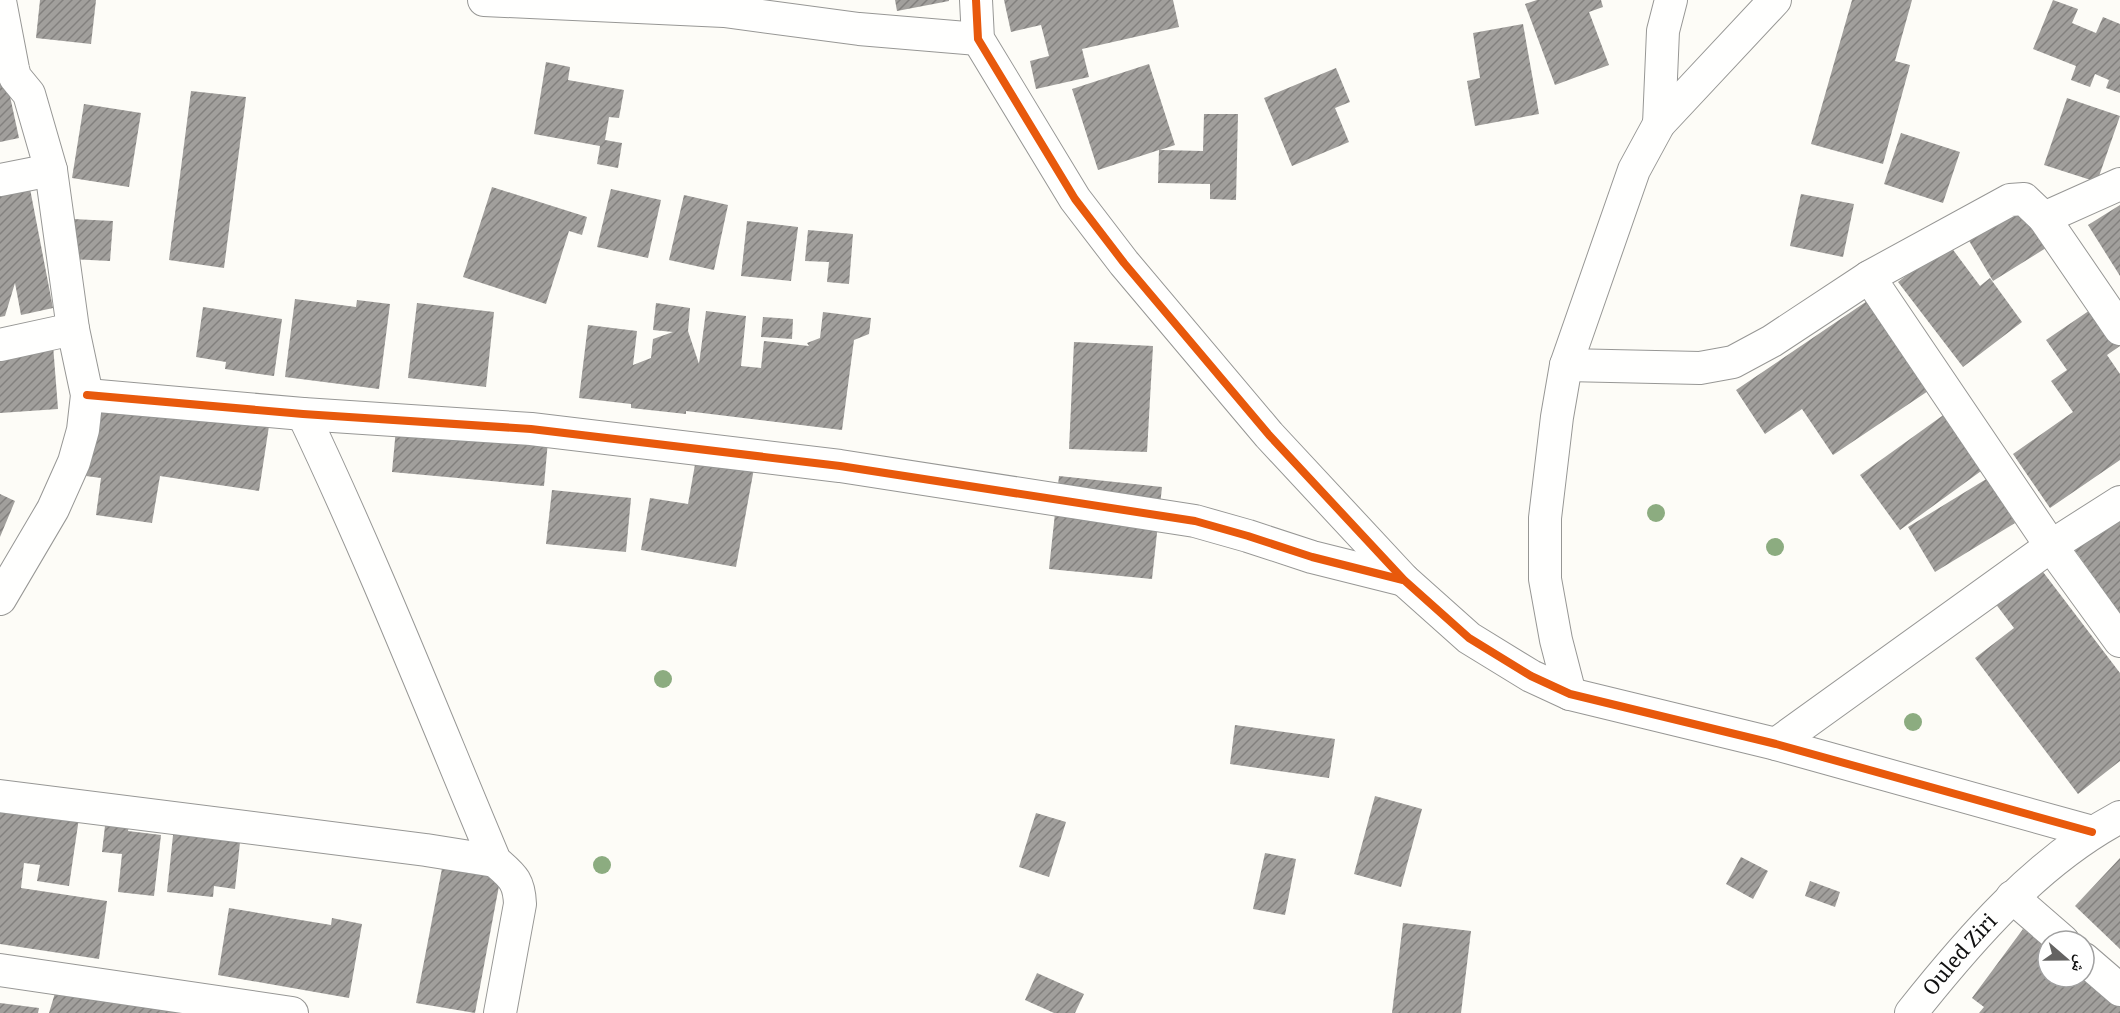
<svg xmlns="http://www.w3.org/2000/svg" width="2120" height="1013" font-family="Georgia,'Noto Naskh Arabic',serif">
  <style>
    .building { fill: url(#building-hatch) }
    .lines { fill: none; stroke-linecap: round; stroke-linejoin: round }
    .minor-casing { stroke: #979795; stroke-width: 34 }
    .minor { stroke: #fffffe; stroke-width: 32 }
    .cycleway-casing { stroke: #fff; stroke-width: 11 }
    .cycleway { stroke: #e8590c; stroke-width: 8 }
    .tree { fill: #8cac80 }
    .labels { text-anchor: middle; stroke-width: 6; stroke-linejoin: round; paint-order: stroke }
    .street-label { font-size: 21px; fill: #111; stroke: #fff }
  </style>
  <defs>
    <pattern id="building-hatch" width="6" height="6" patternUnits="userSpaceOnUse" patternTransform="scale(1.5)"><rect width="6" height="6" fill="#a19f9c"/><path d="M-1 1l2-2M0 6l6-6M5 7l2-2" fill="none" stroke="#82807e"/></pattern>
  </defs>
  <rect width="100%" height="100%" fill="#fdfcf7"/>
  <g class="building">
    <path d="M40,0H96L91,44L36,38Z"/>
    <path d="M895,0H949V1L897,11Z"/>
    <path d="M1004,0H1173L1179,27L1082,49L1089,77L1036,89L1030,61L1049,56L1041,25L1011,32Z"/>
    <path d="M1537,0H1601L1603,7L1589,12L1609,65L1555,85L1525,4Z"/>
    <path d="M1852,0H1912L1895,61L1910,65L1883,164L1811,144Z"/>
    <path d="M2053,0L2078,9L2072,23L2096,33L2103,17L2120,24V93L2106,88L2109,80L2095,74L2090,87L2071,80L2076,66L2033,49Z"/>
    <path d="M1523,24L1539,114L1475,126L1467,81L1480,78L1473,33Z"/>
    <path d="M0,50L19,138L0,142Z"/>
    <path d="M546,62L570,67L568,80L624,90L619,118L609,117L605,140L622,143L618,168L597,164L600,146L534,134Z"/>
    <path d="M1149,64L1175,145L1160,150L1203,151L1204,114H1238L1236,200L1210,199V184L1158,183L1159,150L1098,170L1072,89Z"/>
    <path d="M1336,68L1350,102L1335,108L1349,142L1292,166L1264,98Z"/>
    <path d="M191,91L246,97L224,268L169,260Z"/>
    <path d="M2067,98L2120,116L2097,182L2044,165Z"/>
    <path d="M84,104L141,113L129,187L72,178Z"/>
    <path d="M1901,133L1960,152L1943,203L1884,184Z"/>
    <path d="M26,168L53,308L21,315L15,283L5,316L0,317V174Z"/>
    <path d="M492,187L587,217L582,235L569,231L546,304L463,277Z"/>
    <path d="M611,189L661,200L648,258L597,247Z"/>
    <path d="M1801,194L1854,204L1843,257L1790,246Z"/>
    <path d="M684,195L728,205L714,270L669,260Z"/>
    <path d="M2025,196L2054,243L1993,281L1965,234Z"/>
    <path d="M2120,205V276L2088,225Z"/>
    <path d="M73,219L113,221L110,261L70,259Z"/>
    <path d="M747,221L798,227L791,281L741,276Z"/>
    <path d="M808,230L853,234L849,284L827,282L829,262L805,261Z"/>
    <path d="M1948,243L1980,286L1990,278L2022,322L1963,367L1898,282Z"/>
    <path d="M1876,295L1937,385L1833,455L1802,409L1765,434L1736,390Z"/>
    <path d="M295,299L356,307L357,300L390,304L379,389L285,377Z"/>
    <path d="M417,303L494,312L486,387L408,378Z"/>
    <path d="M656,303L690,308L688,331L699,364L706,311L746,316L741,366L761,368L764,341L809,346L807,343L820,338L823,312L871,318L869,334L854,340L842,430L686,411V414L631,408V404L579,398L588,325L637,331L633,365L651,358L653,339L673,332L653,330Z"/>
    <path d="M2096,306L2120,341V346L2107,355L2120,374V460L2050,508L2013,454L2073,412L2051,381L2067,370L2046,340Z"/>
    <path d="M203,307L282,319L274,376L225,369L226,362L196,357Z"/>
    <path d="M763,317L793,319L792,339L761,337Z"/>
    <path d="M1074,342L1153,346L1147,452L1069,449Z"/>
    <path d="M53,345L58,409L0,413V348Z"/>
    <path d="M99,388L271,413L259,491L160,476L152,523L96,515L101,478L86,476Z"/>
    <path d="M1949,411L1988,466L1900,530L1860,475Z"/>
    <path d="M397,418L549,429L544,486L392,472Z"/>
    <path d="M699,442L757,452L736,567L641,550L650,498L688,504Z"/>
    <path d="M1059,476L1162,487L1152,579L1049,569Z"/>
    <path d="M1988,478L2015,523L1935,572L1908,527Z"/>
    <path d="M552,490L631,498L626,552L546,544Z"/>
    <path d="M0,494L15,501L0,537Z"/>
    <path d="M2120,512V614L2072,546Z"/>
    <path d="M2027,551L2120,673V761L2078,794L1975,658L2014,628L1982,586Z"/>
    <path d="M1235,725L1335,739L1329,778L1230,764Z"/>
    <path d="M1375,796L1422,809L1401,887L1354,874Z"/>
    <path d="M0,799L80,811L69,886L37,881L40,865L24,863L21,888L107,901L99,959L0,944Z"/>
    <path d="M1036,813L1066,822L1049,877L1019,867Z"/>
    <path d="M106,817L130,819L128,831L161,835L154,896L118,892L122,854L102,852Z"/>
    <path d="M174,826L241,833L235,889L214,886L213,897L167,892Z"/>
    <path d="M1265,853L1296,859L1285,915L1253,909Z"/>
    <path d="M1741,857L1768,871L1753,899L1726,884Z"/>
    <path d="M444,858L502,870L475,1013L416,1003Z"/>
    <path d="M2120,858V949L2075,906Z"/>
    <path d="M1810,881L1840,892L1835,907L1805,896Z"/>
    <path d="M229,908L331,925L332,918L362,924L349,998L218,975Z"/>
    <path d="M1403,923L1471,931L1461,1013H1392Z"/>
    <path d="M2023,929L2048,947V977H2084L2120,1001V1013H1979L1984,1007L1972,998Z"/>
    <path d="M1037,973L1084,994L1075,1013H1054L1025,1000Z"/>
    <path d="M58,983L223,1013H49Z"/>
    <path d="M0,1003L39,1008L38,1013H0Z"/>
  </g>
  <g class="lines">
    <defs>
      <g id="minor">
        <path d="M484,0L724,11L859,29L978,39"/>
        <path d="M976,0L978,39L1075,199L1124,263L1269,435L1404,580L1469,638L1531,676L1570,694L1776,744L2092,832"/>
        <path d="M0,1L13,69L15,77L29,94L51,170L73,329L87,395L83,430L74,462L53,509L0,599"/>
        <path d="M1659,124L1663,31L1671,0"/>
        <path d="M0,180L51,170"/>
        <path d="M2044,218L2120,184"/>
        <path d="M2120,329L2044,218L2024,199L2010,200L1869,277L2051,546L2120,641"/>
        <path d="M0,345L73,329"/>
        <path d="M1566,365L1700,368L1733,362L1772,341L1869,277"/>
        <path d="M87,395L303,414L531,429L840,466L1195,521L1248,536L1312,557L1404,580"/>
        <path d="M303,414C373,561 432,711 495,861C512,876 519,880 520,904L500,1013"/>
        <path d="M1570,694L1556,640L1545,579V518L1557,417L1566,365L1634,170L1659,124L1775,0"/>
        <path d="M1776,744L2051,546L2120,502"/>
        <path d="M0,796L426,850L495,861"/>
        <path d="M2012,897L2063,941"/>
        <path d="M2084,959L2120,990"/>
        <path d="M0,970L292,1013"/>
        <path id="s1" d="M1911,1013C1969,940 2037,861 2120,817"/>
      </g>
    </defs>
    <use href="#minor" class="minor-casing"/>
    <use href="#minor" class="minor"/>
    <defs>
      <g id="cycleway">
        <path d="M976,0L978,39L1075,199L1124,263L1269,435L1404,580L1469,638L1531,676L1570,694L1776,744L2092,832"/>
        <path d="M87,395L303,414L531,429L840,466L1195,521L1248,536L1312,557L1403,580"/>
      </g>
    </defs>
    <use href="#cycleway" class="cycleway-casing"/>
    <use href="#cycleway" class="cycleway"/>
  </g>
  <g class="tree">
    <circle cx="1656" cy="513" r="9"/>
    <circle cx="1775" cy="547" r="9"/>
    <circle cx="663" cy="679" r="9"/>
    <circle cx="1913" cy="722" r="9"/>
    <circle cx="602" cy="865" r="9"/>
  </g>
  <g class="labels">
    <g class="street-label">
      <text dy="7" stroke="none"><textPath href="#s1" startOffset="76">Ouled Ziri</textPath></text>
    </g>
  </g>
  <g transform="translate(2066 959) rotate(110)"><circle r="28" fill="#ffffff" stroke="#a0a0a0" stroke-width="1.5"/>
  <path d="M0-4.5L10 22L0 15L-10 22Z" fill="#646362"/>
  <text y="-9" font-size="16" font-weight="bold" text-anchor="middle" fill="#111111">ش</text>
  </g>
</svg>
